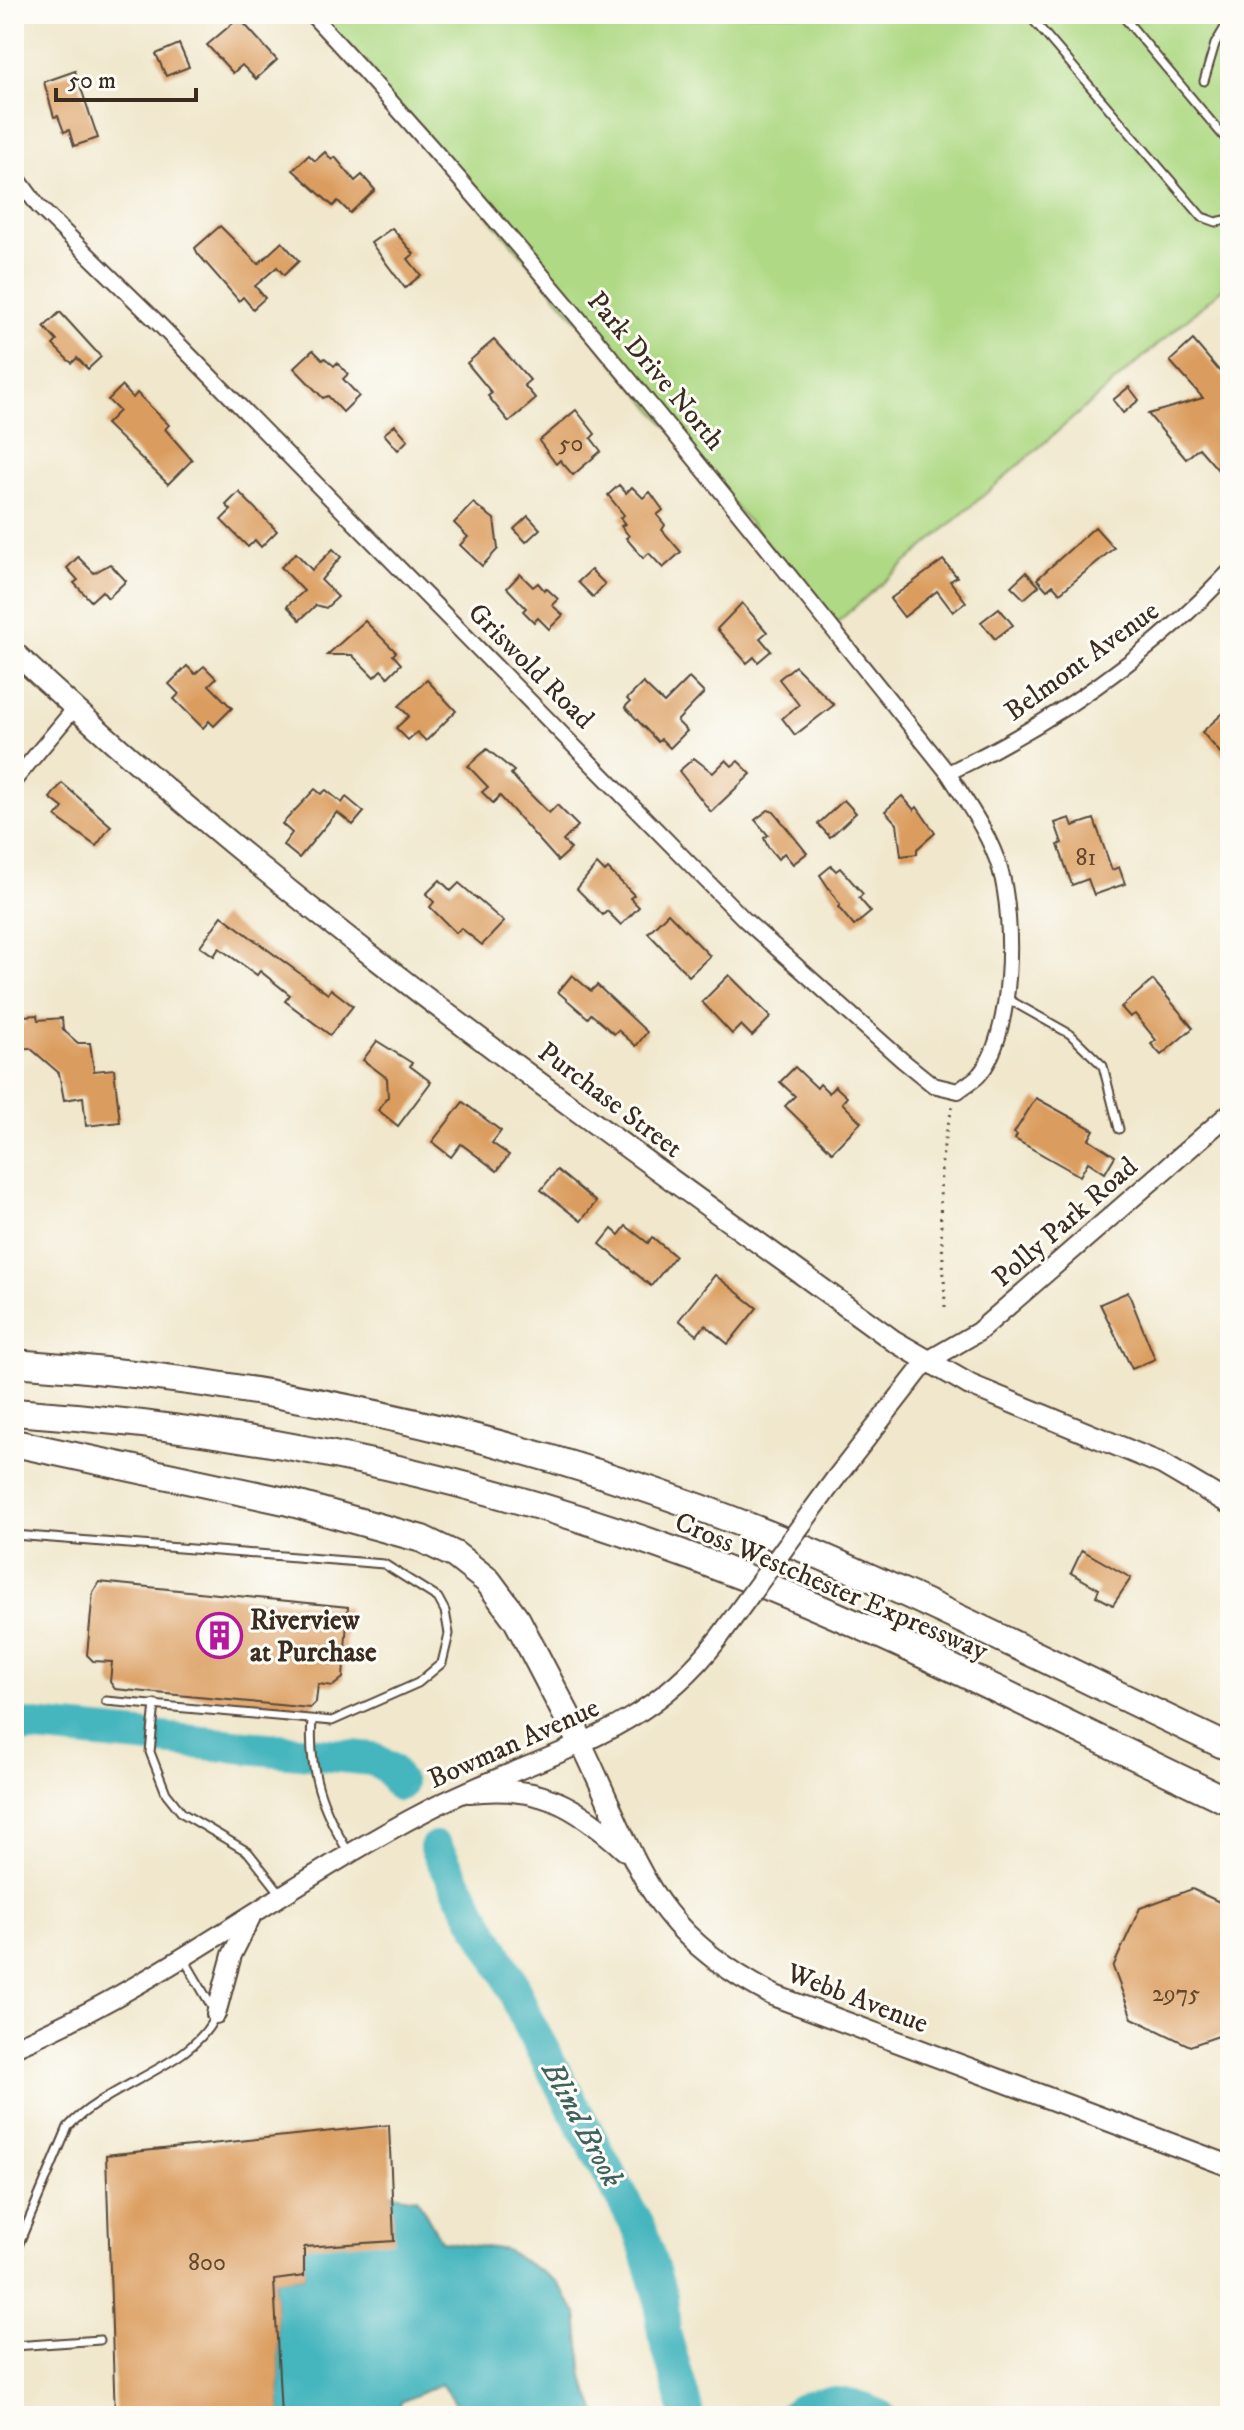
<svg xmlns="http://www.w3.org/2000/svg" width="1244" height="2430" font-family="'IM FELL DW Pica',serif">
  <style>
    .green { fill: #afd984; stroke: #758251; stroke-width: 2 }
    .water { fill: #45b5be; stroke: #40706e; stroke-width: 2 }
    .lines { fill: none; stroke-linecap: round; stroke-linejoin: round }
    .river { stroke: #45b5be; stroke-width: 34 }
    .building { fill: #db9d5e }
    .service-casing { stroke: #564638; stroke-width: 11 }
    .minor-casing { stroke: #564638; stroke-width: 18 }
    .tertiary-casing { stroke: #564638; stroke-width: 22 }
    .secondary-casing { stroke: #564638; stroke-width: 24 }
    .motorway-casing { stroke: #564638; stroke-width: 30 }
    .path { stroke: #564638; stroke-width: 3; stroke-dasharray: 2 6; stroke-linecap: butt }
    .service { stroke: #fff; stroke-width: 7 }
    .minor { stroke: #fff; stroke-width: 14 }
    .tertiary { stroke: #fff; stroke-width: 18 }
    .secondary { stroke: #fff; stroke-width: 20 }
    .motorway { stroke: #fff; stroke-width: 26 }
    .tertiary-bridge-casing { stroke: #564638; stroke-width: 22; stroke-linecap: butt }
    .tertiary-bridge { stroke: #fff; stroke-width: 18 }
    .labels { text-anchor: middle; stroke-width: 6; stroke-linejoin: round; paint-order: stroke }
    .number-label { font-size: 24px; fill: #63472e }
    .street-label { font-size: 28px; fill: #3b2a1e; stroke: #fdfcf7 }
    .poi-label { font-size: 28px; font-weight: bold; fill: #3b2a1e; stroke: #fdfcf7; text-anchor: start }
    .water-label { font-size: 30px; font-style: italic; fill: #3f625e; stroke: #fdfcf7 }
  </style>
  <rect width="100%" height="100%" fill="#fdfcf7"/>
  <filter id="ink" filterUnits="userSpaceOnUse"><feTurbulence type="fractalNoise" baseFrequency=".0125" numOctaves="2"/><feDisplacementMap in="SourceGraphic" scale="16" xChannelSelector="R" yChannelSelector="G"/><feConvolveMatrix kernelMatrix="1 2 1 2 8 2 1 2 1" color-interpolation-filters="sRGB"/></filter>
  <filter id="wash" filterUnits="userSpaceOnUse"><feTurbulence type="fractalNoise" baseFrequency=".006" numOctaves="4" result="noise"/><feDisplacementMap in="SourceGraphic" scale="32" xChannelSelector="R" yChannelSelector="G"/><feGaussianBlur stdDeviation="1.8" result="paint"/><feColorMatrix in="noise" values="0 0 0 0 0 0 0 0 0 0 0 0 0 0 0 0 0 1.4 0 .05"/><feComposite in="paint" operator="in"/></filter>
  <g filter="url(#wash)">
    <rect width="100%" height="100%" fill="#f0e7cc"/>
    <path class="green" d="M317,14H1230V282L835,624Z"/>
    <path class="water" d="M392,2194L417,2198L441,2241L506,2250L557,2282L577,2314L583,2377L598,2416H464L441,2384L401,2402L397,2416H281L274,2280L304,2276V2247Z"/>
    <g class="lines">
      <g class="river">
        <path d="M14,1725L373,1759L389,1769L399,1784"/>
        <path d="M436,1848L509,1978L528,2023L641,2233L661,2297L664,2333L688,2416"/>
        <path d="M794,2416C817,2396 852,2404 879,2416"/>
      </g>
    </g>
    <g id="blocks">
      <g class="building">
        <path d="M239,18L277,60L256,79L242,65L233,73L207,45Z"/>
        <path d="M179,44L189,67L166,76L156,54Z"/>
        <path d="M75,71L98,138L74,146L69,130L64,132L58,116L54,117L44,82Z"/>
        <path d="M325,152L332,160L335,157L355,181L362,175L375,190L350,213L338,201L333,206L293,170L309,155L315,161Z"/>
        <path d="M220,226L258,264L282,242L299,261L284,275L277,267L255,286L265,298L253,309L243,297L239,301L198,254L195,248Z"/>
        <path d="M392,228L414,254L408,259L421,275L405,288L371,243Z"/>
        <path d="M60,312L101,357L88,369L77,358L72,363L68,360L53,345L57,341L44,327Z"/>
        <path d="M494,340L530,380L524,385L536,399L509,422L488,396L492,393L467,363Z"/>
        <path d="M1193,340L1227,380L1224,388L1230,392V407L1219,425L1230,438V461L1219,471L1199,448L1186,459L1148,414L1203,398L1170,361Z"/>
        <path d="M313,350L323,360L325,358L334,366L337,363L348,374L343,379L359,396L343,412L328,396L323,398L294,368Z"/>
        <path d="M122,386L133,398L137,393L169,425L165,429L192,460L168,484L106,424L119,411L108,400Z"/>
        <path d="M1129,387L1139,400L1123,413L1113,400Z"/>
        <path d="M576,410L595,434L591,438L601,451L573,475L560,460L556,464L539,441Z"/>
        <path d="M395,425L408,440L398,450L384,434Z"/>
        <path d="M619,485L626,493L632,487L643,498L650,492L663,510L657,515L665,525L662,530L681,552L663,568L649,553L643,558L626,538L629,536L621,526L625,524L620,518L624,515L608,495Z"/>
        <path d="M239,492L277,531L261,547L255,540L248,547L221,520L231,510L226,505Z"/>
        <path d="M473,503L494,519L498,549L482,566L460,545L468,537L454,523Z"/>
        <path d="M528,516L540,529L526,542L514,529Z"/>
        <path d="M1095,527L1114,548L1060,593L1053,585L1047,590L1037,579Z"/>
        <path d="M333,549L341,557L321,580L338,597L326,608L316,605L300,620L287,606L304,591L281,567L296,553L312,570Z"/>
        <path d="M78,557L94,573L110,564L126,581L108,598L102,591L91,601L74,583L78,580L67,568Z"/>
        <path d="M943,560L957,577L950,581L966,602L953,612L937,591L904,617L890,599Z"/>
        <path d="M591,570L605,584L593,597L578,582Z"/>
        <path d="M1026,572L1039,586L1024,599L1011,586Z"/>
        <path d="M520,574L533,587L538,583L544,590L546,588L558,599L552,605L563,615L549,629L538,618L534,622L523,611L526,608L507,588Z"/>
        <path d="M742,603L767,632L760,638L771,651L758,662L754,657L747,663L717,629Z"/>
        <path d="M999,608L1013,625L995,639L981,622Z"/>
        <path d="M365,621L396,652L393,655L401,664L388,677L381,670L374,677L352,655H327Z"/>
        <path d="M187,666L195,674L204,666L216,678L209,685L232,708L214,726L209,721L203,728L174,699L179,694L169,684Z"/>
        <path d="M795,666L834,705L795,735L782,718L799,705L779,679Z"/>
        <path d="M689,678L704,693L677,721L687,731L670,748L661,739L658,742L625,707L630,702L627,699L643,683L664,703Z"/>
        <path d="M427,680L456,711L426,741L417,732L408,740L396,728L409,716L399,706Z"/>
        <path d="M1230,707V764L1202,732Z"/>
        <path d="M487,749L514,771L511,774L522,786L549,813L557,805L578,826L563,841L571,849L558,861L500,796L493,803L482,792L488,787L468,766Z"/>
        <path d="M694,758L713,773L726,760L732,766L738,761L751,774L711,812L679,771Z"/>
        <path d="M62,783L111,826L96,846L56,817L63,808L50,798Z"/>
        <path d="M315,789L321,794L326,790L342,803L346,797L364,812L353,825L337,812L299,858L283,845L292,833L282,824Z"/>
        <path d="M902,796L914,810L917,807L935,833L917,849V854L901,856L897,824L885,811Z"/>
        <path d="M844,800L856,813L830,837L818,824Z"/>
        <path d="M768,810L774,812L807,853L793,864L784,853L778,859L768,847L764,838L768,835L755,820Z"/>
        <path d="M1070,818L1073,826L1094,819L1112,870L1119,867L1125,884L1094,895L1088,879L1072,885L1058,845L1062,843L1055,823Z"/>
        <path d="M597,864L605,872L608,869L634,895L630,898L639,907L621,925L607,911L603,915L577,889Z"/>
        <path d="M831,866L836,871L840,868L863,894L859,898L871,912L854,926L838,907L840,905L820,875Z"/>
        <path d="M440,880L451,891L459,883L504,922L482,945L461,928L456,933L430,907L434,902L426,894Z"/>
        <path d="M668,913L710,956L689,976L648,933Z"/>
        <path d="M222,916L328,994L331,989L353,1006L330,1035L285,1001L290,995L260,971L257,975L219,948L214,956L200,946Z"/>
        <path d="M572,975L591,991L597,985L647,1032L636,1046L618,1030L614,1034L591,1014L588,1018L558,992Z"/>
        <path d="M729,975L771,1017L752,1036L741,1025L732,1034L702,1002Z"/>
        <path d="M1153,980L1193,1028L1161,1055L1151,1044L1156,1040L1135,1014L1130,1017L1121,1007Z"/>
        <path d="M37,1015L38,1020L62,1018L63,1030L78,1043H90L94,1071L114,1069L120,1122L86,1126L83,1097L64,1100L59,1073L30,1048L17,1049L15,1024H24V1016Z"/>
        <path d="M377,1041L412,1063L410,1066L431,1082L398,1126L378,1110L388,1097L387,1078L363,1060Z"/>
        <path d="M795,1067L817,1088L820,1084L829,1093L835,1086L847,1097L842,1103L861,1122L832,1152L785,1106L795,1096L780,1082Z"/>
        <path d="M1036,1098L1094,1130L1089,1139L1115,1156L1105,1173L1088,1162L1080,1176L1015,1139L1017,1135L1014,1133Z"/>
        <path d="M463,1102L501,1131L492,1143L509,1155L497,1171L461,1144L451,1157L432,1142Z"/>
        <path d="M557,1170L596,1202L581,1221L541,1190Z"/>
        <path d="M626,1226L648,1243L652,1237L675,1256L651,1286L600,1244L612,1229L619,1235Z"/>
        <path d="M715,1275L757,1308L728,1344L705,1325L697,1335L679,1320Z"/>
        <path d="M1128,1292L1155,1359L1132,1369L1100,1304Z"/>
        <path d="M1082,1550L1131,1578L1113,1605L1096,1596L1099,1589L1071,1573Z"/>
        <path d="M99,1582L348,1607L343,1678L333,1686L318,1684L316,1702L310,1708L115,1689L110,1682L112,1662L93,1661L87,1655L93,1592Z"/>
        <path d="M1192,1889L1230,1907V2032L1190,2046L1132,2018L1113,1967L1140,1908Z"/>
        <path d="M389,2125L394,2241L304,2247V2276L274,2280L281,2416H115L106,2155Z"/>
      </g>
    </g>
  </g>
  <g filter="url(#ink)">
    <use href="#blocks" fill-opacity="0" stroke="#564638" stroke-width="2"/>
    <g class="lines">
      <defs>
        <g id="service">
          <path d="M1028,14L1202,217L1216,222L1230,219"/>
          <path d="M1121,14L1230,144"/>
          <path d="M1204,81L1215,44L1230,19"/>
          <path d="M1006,998L1070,1034L1103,1066L1119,1129"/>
          <path d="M14,1535L384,1564L438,1598L445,1611L449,1634L442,1663L418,1683L332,1721L106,1701"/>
          <path d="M155,1704L150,1752L166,1793L182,1813L248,1852L282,1895"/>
          <path d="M312,1720C308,1771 322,1809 349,1853"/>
          <path d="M14,2255L68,2127C108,2083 194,2067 216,2014L184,1959"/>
          <path d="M14,2346L100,2340"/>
        </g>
        <g id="minor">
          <path d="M14,173L38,206L155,320L745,920L902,1060L933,1085L958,1091C964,1086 972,1082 978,1076C1014,1037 1015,918 1000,869C990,835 967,803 948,773C741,515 536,256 311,14"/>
          <path d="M948,773C1054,722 1149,657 1230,571"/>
          <path d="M14,781L74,709"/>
        </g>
        <g id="tertiary">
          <path d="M835,1479L926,1362L978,1332L1230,1113"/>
          <path d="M216,2014L232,1955L252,1915"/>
          <path d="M14,2047C162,1985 287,1882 430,1809C537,1754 641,1741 718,1639"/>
        </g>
        <g id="secondary">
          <path d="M14,652C285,908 593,1122 894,1341L970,1385L1162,1464L1230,1504"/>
          <path d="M581,1743C639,1862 646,1931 775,1996L1230,2166"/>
          <path d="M469,1792C539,1784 574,1804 625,1850"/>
        </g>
        <g id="motorway">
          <path d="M14,1363C249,1379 479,1427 701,1508C882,1575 1055,1666 1230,1748"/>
          <path d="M14,1412C266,1429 514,1485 749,1579C913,1644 1071,1727 1230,1802"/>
          <path d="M14,1443L285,1501L422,1539L455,1555L488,1581L517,1620L581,1743"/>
        </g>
      </defs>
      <use href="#service" class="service-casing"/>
      <use href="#minor" class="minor-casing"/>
      <use href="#tertiary" class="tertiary-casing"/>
      <use href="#secondary" class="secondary-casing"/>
      <use href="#motorway" class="motorway-casing"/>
      <path class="path" d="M945,1307C944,1234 931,1179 953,1106"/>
      <use href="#service" class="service"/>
      <use href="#minor" class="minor"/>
      <use href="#tertiary" class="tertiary"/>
      <use href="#secondary" class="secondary"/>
      <use href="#motorway" class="motorway"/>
      <defs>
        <path id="tertiary-bridge" d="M718,1639L835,1479"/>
      </defs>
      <use href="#tertiary-bridge" class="tertiary-bridge-casing"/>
      <use href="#tertiary-bridge" class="tertiary-bridge"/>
    </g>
  </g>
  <defs>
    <symbol id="building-ring" viewBox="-11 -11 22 22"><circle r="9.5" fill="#fdfcf7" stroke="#b5179e" stroke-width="1.5"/><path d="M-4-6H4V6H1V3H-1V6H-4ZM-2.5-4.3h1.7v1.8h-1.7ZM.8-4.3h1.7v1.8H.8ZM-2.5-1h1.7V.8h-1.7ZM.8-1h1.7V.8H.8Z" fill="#b5179e"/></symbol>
  </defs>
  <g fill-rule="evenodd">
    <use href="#building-ring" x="194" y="1610" width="51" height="51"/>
  </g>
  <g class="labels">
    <g class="number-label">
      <text x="571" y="451">50</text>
      <text x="1086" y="865">81</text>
      <text x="1176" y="2001">2975</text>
      <text x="207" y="2270">800</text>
    </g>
    <g class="street-label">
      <text transform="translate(657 370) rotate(50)" y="10">Park Drive North</text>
      <text transform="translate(1081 660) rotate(-36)" y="10">Belmont Avenue</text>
      <text transform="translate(532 665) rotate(45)" y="10">Griswold Road</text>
      <text transform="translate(611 1099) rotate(37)" y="10">Purchase Street</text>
      <text transform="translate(1064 1221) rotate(-41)" y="10">Polly Park Road</text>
      <text transform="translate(832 1585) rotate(23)" y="10">Cross Westchester Expressway</text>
      <text transform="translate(513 1742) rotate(-24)" y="10">Bowman Avenue</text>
      <text transform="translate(858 1997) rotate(21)" y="10">Webb Avenue</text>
    </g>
    <g class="poi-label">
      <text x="250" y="1629">Riverview<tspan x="250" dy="32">at Purchase</tspan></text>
    </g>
    <g class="water-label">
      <text transform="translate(583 2124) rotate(62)" y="10">Blind Brook</text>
    </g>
  </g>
  <rect width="1244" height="2430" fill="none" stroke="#fdfcf7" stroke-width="48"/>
  <path d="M56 88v12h140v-12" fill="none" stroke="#3b2a1e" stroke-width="4"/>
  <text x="68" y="88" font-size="24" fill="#3b2a1e" stroke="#fdfcf7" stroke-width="6" paint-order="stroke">50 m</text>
</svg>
